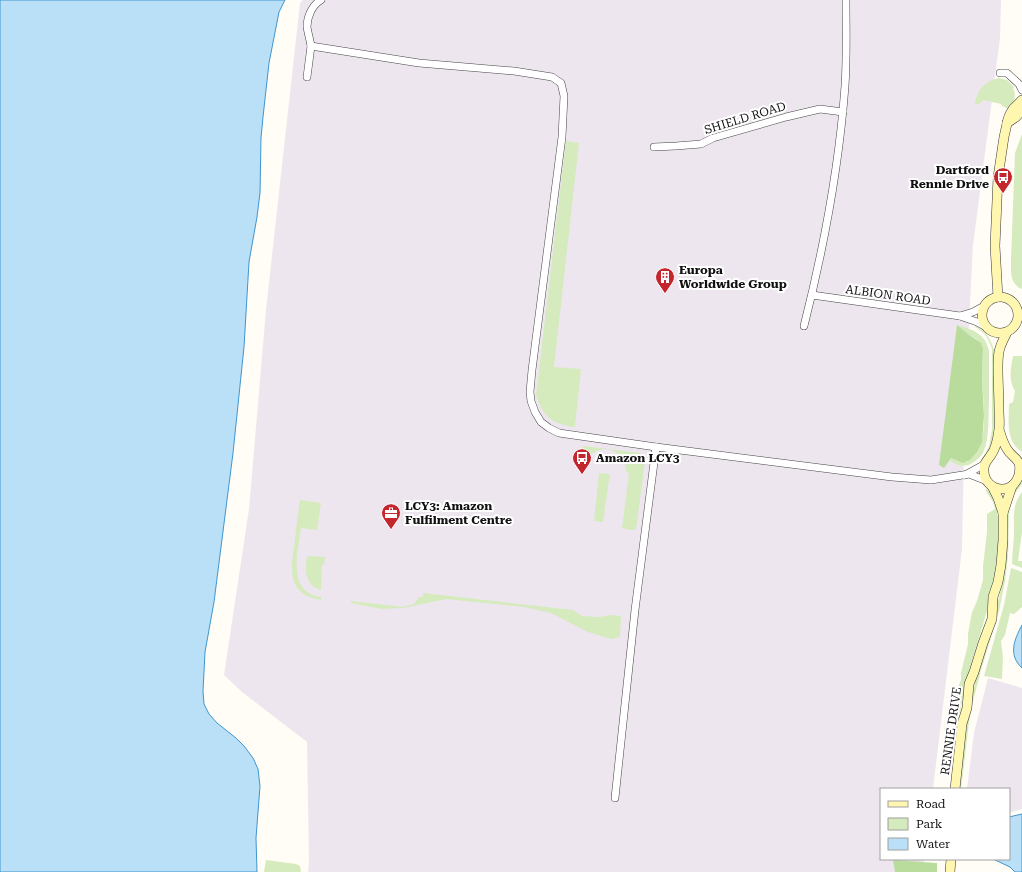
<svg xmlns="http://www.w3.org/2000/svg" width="1022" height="872" font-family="'Roboto Serif',serif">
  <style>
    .industrial { fill: #eee6ef }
    .green { fill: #d5ebbd }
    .forest { fill: #b9dc9c }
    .water { fill: #b9e0f7; stroke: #3f96cf }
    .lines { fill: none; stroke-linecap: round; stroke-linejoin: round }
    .street-casing { stroke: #444; stroke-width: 8 }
    .secondary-casing { stroke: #333; stroke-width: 10 }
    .street { stroke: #fff; stroke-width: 7 }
    .secondary { stroke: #fff6b0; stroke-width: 9 }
    .labels { text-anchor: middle; stroke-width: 4; stroke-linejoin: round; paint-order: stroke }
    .street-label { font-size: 12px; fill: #111; stroke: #fff }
    .poi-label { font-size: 12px; font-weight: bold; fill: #111; stroke: #fff; text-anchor: start }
  </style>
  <rect width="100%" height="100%" fill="#fffdf5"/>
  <g class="industrial">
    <path d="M303,0H1001L1000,38L973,245L965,402L962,549L933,789H881V859H924L923,872H308L309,862L307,742L242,692L224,675L249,509L266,310L300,3Z"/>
    <path d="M988,678L1022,688V809L1009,813V789H967L974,733Z"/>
  </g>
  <g class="green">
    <path d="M999,78L1007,80L1014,87L1013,88C1017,96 1014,103 1009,109L1002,106L1001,104L984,100L979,104L975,105C976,90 985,81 999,78Z"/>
    <path d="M1022,134V289C1009,284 1011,270 1011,259L1015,153Z"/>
    <path d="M566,141L579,143L554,367L581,369L575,427C552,424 543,417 536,395Z"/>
    <path d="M957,325C972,329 986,334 989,351C989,368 989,384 989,401C988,417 990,437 983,453C980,458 974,462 969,465C961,467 955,465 949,460L951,458C962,464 967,465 975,454C989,436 983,401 982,379C982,369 983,359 983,349L976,339L968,334Z"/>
    <path d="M975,326C986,331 991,339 994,350C994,365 994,381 994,396C994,417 997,442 984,459L983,458L989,446L992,430V349C989,339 985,332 975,327Z"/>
    <path d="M1013,356H1022V452C1005,441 1009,421 1009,404L1013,402L1015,391C1008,380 1011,368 1013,356Z"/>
    <path d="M584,446L640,453L644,456L645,461L636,530H630L622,528L629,473L626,472C625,443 589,442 584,467H579L582,448Z"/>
    <path d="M599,473L610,474L603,522L594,521Z"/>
    <path d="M1022,480V484L1014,495L1009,508L1008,556L1005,581L999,611L981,670L970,713L965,756L961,789H959L962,756L971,700L976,680L992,627L1000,594L1004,569L1006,516L1014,490Z"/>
    <path d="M986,488C998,499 998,513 998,527C1000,581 982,625 968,675C964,691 961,707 958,723L954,721L956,704L955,703V695L961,680V673L968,644V634L972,612L977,601L983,580V566L987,532V514L995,509L993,502L986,491Z"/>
    <path d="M1022,492V532L1018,561H1022V568L1012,564C1012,553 1014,543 1014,532C1014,517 1012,505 1022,492Z"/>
    <path d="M300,500L321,503L317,530L301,528C298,551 286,592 321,597V600C285,595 291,566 295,540C296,526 298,513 300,500Z"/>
    <path d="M308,556H310L325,557L324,565H322L321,590C309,587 305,577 306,565C306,562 306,559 308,556Z"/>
    <path d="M1011,568L1022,572V607L1014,614L1010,613L1005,635L1001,641L1003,657L1002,679L984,676L1004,605Z"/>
    <path d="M423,593L573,610L582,616L599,617L611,615L621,616L620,637L611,639L588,632L551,613L524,607L446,599L404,608L381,609L351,603V601L403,607L414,604L419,597H423Z"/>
    <path d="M266,860L296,864L300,866L301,872H264Z"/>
  </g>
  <g class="forest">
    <path d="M957,325L968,334L981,343L983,349L982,379L984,416L982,442L977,452L970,460L963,463L958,461L951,458L944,468L939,465Z"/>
    <path d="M893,860L937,863V872H895Z"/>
  </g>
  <g class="water">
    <path d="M0,0H285L279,12L269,63L263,117L261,138L260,193L257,217L249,262L244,347L233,453L214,602L205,652L203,691L204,704L209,714L217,723L236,738L244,746L253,758L258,769L260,786L256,838L257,872H0Z"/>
    <path d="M1022,625V668C1008,655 1014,640 1022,625Z"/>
    <path d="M1022,814V872H1015L1010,867L993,859H1009V817Z"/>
  </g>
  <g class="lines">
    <defs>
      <g id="street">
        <path d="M321,0C312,5 307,17 307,27C308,33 310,40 311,46L419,63L514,71L552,77L561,83L564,96L562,137L532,370L530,392L531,401L535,412L541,422L549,428L559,433L656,447L892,477L931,480L969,474L987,481"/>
        <path d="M1000,73H1007L1019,84L1022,90"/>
        <path d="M307,77L311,46"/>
        <path d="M654,147L676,146L701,144L713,138L786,117L820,109L843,112"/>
        <path d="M812,295L960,316L977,322L986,327"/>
        <path d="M960,316L973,312L984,306"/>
        <path d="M804,326C824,247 839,167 845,86C847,57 846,28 846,0"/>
        <path d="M965,475L985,464"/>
        <path d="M615,798L635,610L656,447"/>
      </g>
      <g id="secondary">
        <path d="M1007,123L1016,117L1022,110"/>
        <circle cx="1000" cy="315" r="18"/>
        <path d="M998,297L995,246L998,177L1004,137L1008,119L1010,114L1013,109L1022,100"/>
        <path d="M999,429C1001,436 1003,443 1007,449C1010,455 1016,457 1019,463C1022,475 1015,489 1002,489C992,489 984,481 984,471C983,464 987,461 991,455C996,449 998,437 999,429C1000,423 999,417 999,411C999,396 998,382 998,368C998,363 998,357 999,352C1000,345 1004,339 1007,332"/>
        <path d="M1003,513L1012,486"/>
        <path d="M955,789L962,724L967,708L969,684L974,672L983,643L992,619L993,597L998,582L1001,565L1003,540V513L998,498L992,486"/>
        <path d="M950,872L951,859"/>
      </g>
    </defs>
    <use href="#street" class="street-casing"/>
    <use href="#secondary" class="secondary-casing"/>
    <use href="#street" class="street"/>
    <use href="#secondary" class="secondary"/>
  </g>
  <defs>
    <symbol id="bus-pin" viewBox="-11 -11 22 30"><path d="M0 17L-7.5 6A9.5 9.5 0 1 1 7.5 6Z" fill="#c4262e" stroke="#fff"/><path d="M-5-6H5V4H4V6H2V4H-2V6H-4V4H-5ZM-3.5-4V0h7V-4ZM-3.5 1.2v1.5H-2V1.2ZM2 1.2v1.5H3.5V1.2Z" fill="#fff"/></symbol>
    <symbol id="building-pin" viewBox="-11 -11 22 30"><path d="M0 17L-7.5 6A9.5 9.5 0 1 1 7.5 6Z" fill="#c4262e" stroke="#fff"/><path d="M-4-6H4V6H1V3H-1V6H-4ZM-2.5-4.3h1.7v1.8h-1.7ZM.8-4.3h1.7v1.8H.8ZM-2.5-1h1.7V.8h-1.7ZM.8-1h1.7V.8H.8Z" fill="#fff"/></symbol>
    <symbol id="office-pin" viewBox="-11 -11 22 30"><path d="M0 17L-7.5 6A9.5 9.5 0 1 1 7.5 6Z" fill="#c4262e" stroke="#fff"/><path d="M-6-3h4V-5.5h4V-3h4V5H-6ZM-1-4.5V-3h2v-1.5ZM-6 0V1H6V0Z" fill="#fff"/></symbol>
  </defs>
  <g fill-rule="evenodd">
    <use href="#bus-pin" x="992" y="166" width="22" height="30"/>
    <use href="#building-pin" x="654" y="266" width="22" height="30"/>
    <use href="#bus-pin" x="571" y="447" width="22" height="30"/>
    <use href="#office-pin" x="380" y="502" width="22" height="30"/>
  </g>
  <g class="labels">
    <g class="street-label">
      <text transform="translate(745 118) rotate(-17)" y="4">SHIELD ROAD</text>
      <text transform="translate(888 295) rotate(8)" y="4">ALBION ROAD</text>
      <text transform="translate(951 731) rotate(-82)" y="4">RENNIE DRIVE</text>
    </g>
    <g class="poi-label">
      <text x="989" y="174" text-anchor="end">Dartford<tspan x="989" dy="14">Rennie Drive</tspan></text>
      <text x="679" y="274">Europa<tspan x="679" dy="14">Worldwide Group</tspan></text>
      <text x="596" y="462">Amazon LCY3</text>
      <text x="405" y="510">LCY3: Amazon<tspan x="405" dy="14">Fulfilment Centre</tspan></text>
    </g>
  </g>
  <rect x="880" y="788" width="130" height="72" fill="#ffffff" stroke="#a0a0a0"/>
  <rect x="888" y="801" width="20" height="6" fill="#fff6b0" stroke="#a0a0a0"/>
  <text x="916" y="808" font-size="12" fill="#111111">Road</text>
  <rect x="888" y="818" width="20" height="12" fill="#d5ebbd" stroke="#a0a0a0"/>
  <text x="916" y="828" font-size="12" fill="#111111">Park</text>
  <rect x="888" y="838" width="20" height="12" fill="#b9e0f7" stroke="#a0a0a0"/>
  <text x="916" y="848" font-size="12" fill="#111111">Water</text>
</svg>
